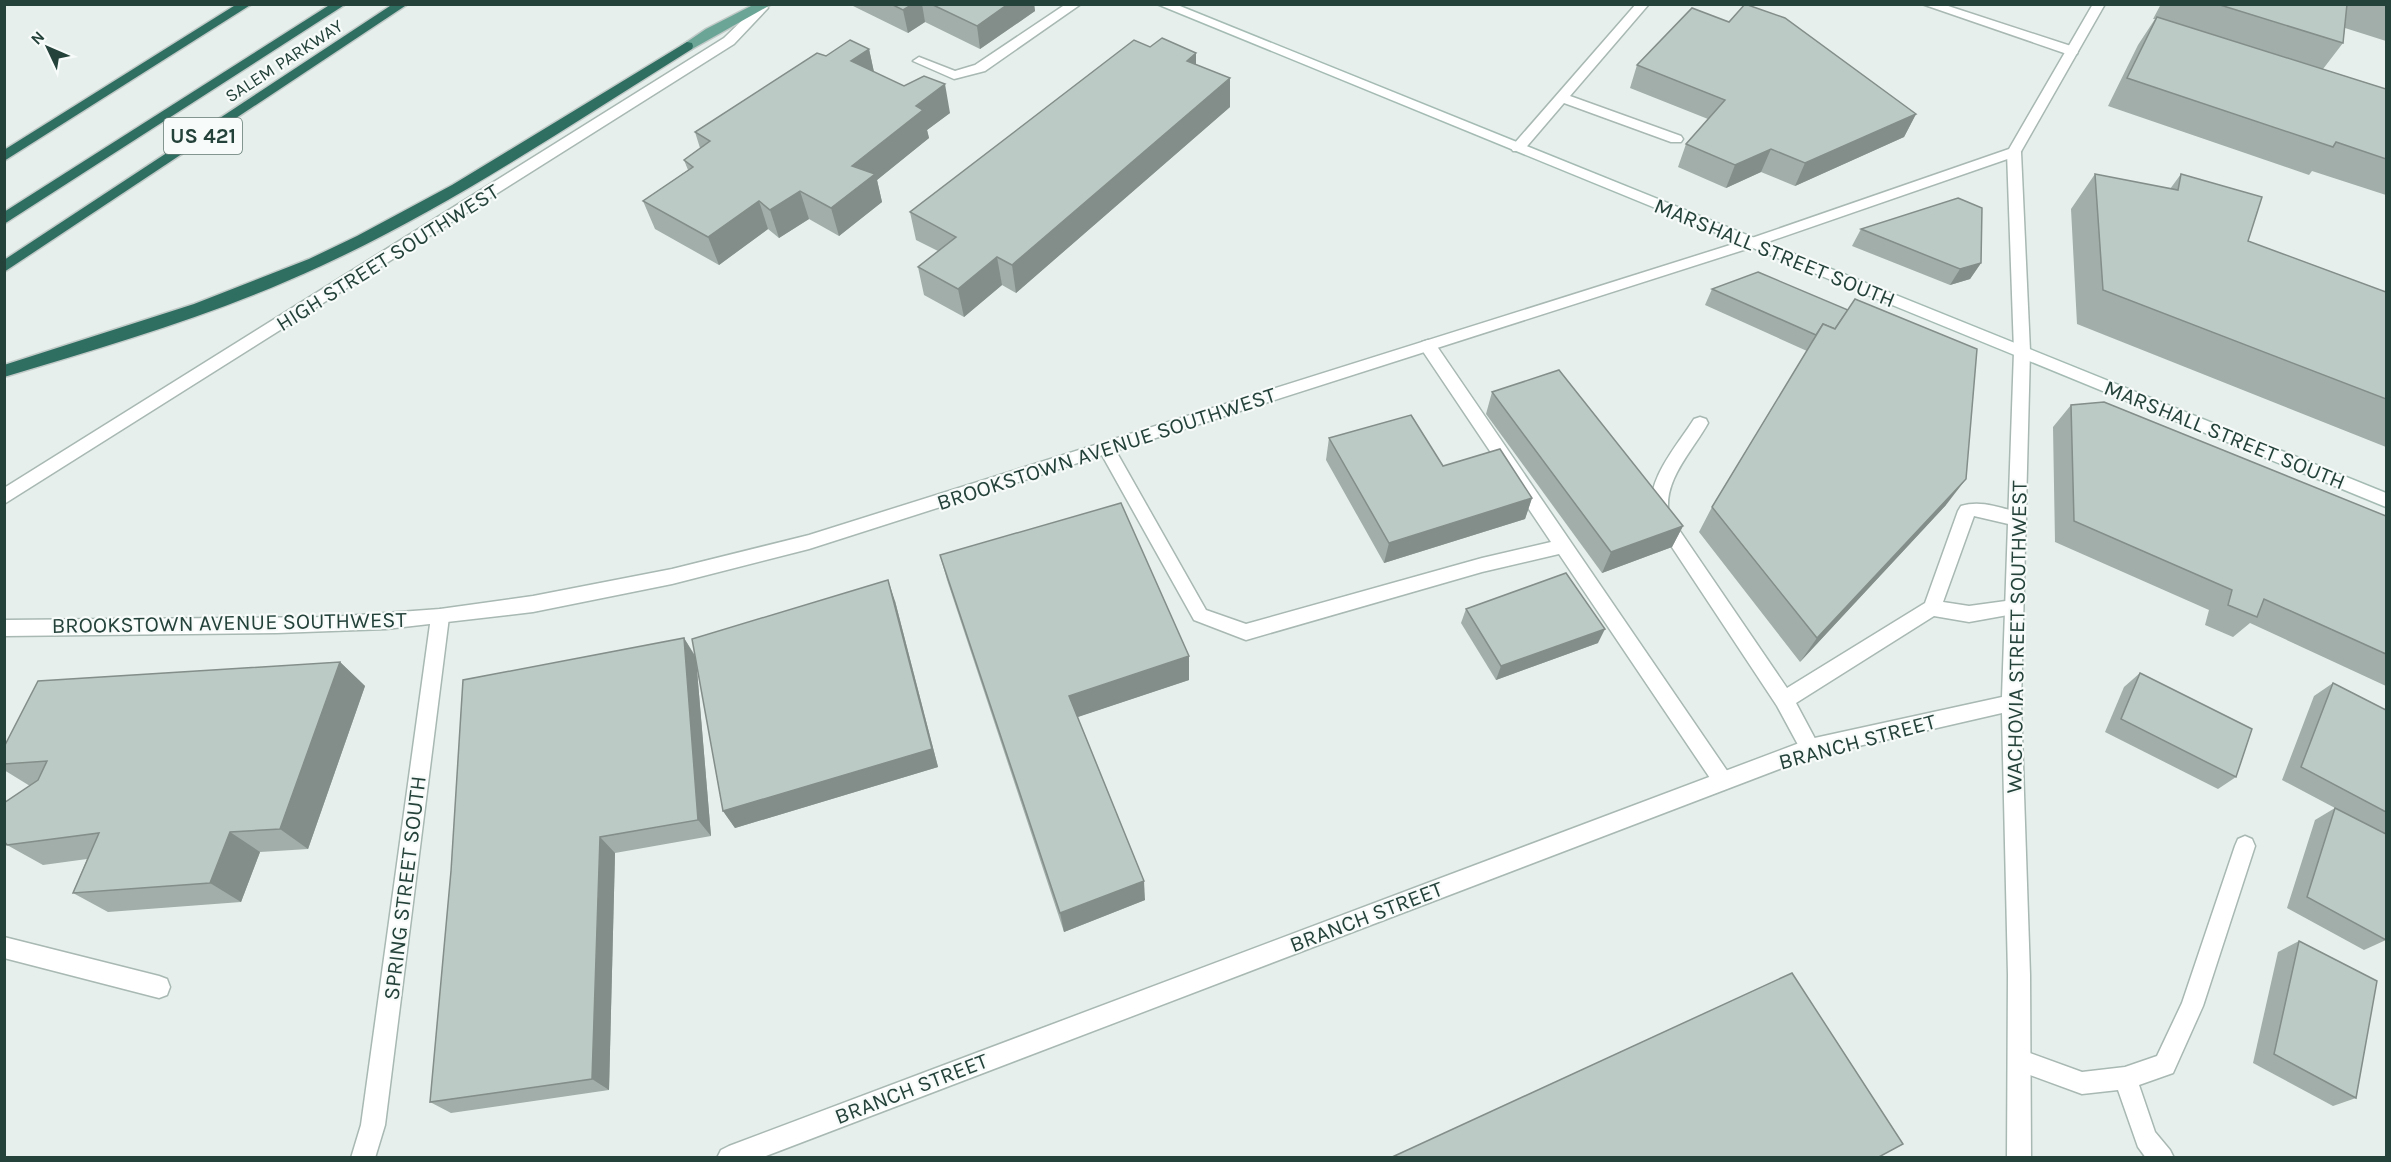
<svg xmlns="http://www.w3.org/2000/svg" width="2391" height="1162" font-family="Karla,sans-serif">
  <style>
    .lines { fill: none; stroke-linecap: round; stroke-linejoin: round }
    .service-casing { stroke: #a8b8b2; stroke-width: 3 }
    .minor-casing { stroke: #a8b8b2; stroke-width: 3 }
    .tertiary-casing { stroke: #a8b8b2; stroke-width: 3 }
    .secondary-casing { stroke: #a4bbb3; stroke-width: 3 }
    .primary-casing { stroke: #c2cac8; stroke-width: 3 }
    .motorway-casing { stroke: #c2cac8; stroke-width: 3 }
    .service { fill: #fff; fill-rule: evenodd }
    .minor { fill: #fff; fill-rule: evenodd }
    .tertiary { fill: #fff; fill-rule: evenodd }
    .secondary { fill: #fff; fill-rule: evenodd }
    .primary { fill: #6aa596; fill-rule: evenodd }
    .motorway { fill: #2f6f62; fill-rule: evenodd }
    .wall { fill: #a1aea9 }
    .shaded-wall { fill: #838d89 }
    .building { fill: #bbcac4; stroke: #838d89; stroke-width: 1.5 }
    .labels { text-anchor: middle; stroke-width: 4.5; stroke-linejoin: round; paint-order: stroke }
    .far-street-label { font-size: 18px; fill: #24423a; stroke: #f7fbf9 }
    .shield { fill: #f7fbf9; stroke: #637a73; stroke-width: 1.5 }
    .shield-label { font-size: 21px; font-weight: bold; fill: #24423a }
    .street-label { font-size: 22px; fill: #24423a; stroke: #f7fbf9 }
  </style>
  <rect width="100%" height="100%" fill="#e6efeb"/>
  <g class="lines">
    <defs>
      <g id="service">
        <path d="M1066,4H1081L985,71L954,79L913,61L919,57L955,71L975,65Z"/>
        <path d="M1636,4H1649L1570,96L1681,136L1683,139L1681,142H1671L1564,103L1523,151H1513L1511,148L1513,145Z"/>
        <path d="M1428,340L1434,342L1730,775L1733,781L1730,787L1723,790L1716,787L1559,554L1482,572L1246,640L1194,620L1098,448L1100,444L1106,442L1112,444L1206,610L1246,624L1482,558L1551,542L1422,350L1420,346L1422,342Z"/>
        <path d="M1700,417L1706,419L1708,423C1692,452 1662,481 1669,515L1787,688L1925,603L1958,511L1961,506C1980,500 1998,507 2017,512L2023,514L2026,519L2023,524L2017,526L1974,516L1943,602L1969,606L2013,600L2019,603L2022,608L2019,613L1969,622L1934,616L1796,703L1820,748L1817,754L1810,757L1803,754L1777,706L1652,517C1645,480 1675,449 1694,419Z"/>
        <path d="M2245,836L2252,839L2255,846L2203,1006L2173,1073L2139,1085L2155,1132L2170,1150L2174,1158H2146L2138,1147L2118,1090L2082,1094L2011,1068L2008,1060L2011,1052L2019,1049L2082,1072L2125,1067L2157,1056L2182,1003L2235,846L2238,839Z"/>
        <path d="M4,937L159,976L167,979L170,987L167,995L159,998L4,958Z"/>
      </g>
      <g id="minor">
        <path d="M1922,4H1942L2077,48L2078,51L2077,54H2067Z"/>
        <path d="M2014,148L2021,152L2030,351L2021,703L2030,975L2031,1158H2007L2008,975L2002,713L1811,757L761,1158H717L721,1150L729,1146L1810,739L2002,697L2014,351L2007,152Z"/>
        <path d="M440,609L446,612L449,617L385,1125L375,1158H351L361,1125L431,617L434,612Z"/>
      </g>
      <g id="tertiary">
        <path d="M2093,4H2105L2019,155L1756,246L809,549L672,584L533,612L386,629L277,633L4,636V620L331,617L440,609L533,596L672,569L809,535L1746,240L2009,149Z"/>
        <path d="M758,5H766L768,8L734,44L4,504V488L724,38Z"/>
      </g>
      <path id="secondary" d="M1157,4H1175L2386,493V507Z"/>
      <path id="primary" d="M755,4H772L692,49H682L681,46L706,29Z"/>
      <g id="motorway">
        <path d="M237,4H252L4,161V150Z"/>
        <path d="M331,4H346L4,224V212Z"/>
        <path d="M393,4H408L4,272V260Z"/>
        <path d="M687,42L692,43L693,46L692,49C570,125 451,206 321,266C220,313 111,345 4,377V365L194,304L309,259L357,236L452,185Z"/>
      </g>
    </defs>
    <use href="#service" class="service-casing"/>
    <use href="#minor" class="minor-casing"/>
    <use href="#tertiary" class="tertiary-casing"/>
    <use href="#secondary" class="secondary-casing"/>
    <use href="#primary" class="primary-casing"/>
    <use href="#motorway" class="motorway-casing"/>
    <use href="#service" class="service"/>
    <use href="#minor" class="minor"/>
    <use href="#tertiary" class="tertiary"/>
    <use href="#secondary" class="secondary"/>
    <use href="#primary" class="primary"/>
    <use href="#motorway" class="motorway"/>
  </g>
  <g class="wall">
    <path d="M849,4H1034L1035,11L980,49L925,22L908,33Z"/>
    <path d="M2161,4H2386V41L2345,28L2343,43L2323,69L2386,89V195L2312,171L2309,175L2108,106L2138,45L2155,19H2153Z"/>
    <path d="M1150,47L1196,53V65L1230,107L1016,293L1002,285L964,317L924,295L918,267L938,251L916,240L910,212Z"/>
    <path d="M869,49L874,72L950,113L927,130L929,138L877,180L882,202L839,236L809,219L779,238L768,229L719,265L655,229L643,201L688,170L684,160L700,148L695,132L826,56Z"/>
    <path d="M1637,65L1916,114L1904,137L1795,186L1761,172L1726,188L1678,167L1686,144L1708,119L1630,88Z"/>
    <path d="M2095,174L2170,189L2181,174L2248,241L2386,292V447L2077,324L2071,209Z"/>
    <path d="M1861,229L1981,263L1970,279L1950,285L1852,246Z"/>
    <path d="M1712,289L1848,310L1946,505L1800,662L1699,532L1712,507L1807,351L1705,305Z"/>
    <path d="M1492,392L1683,526L1672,547L1602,573L1486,414Z"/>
    <path d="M2071,405L2386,516V686L2250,623L2233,637L2205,625L2209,610L2055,542L2053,427Z"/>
    <path d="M1329,438L1532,498L1525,519L1384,563L1326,460Z"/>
    <path d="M940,555L1189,656V680L1077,717L1145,900L1064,932L947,580Z"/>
    <path d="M895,601L938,767L735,828L723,811L696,659L711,836L615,853L609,1090L451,1113L430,1102L451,871L684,638L696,657Z"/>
    <path d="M1466,609L1598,643L1496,680L1461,623Z"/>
    <path d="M340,662L365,686L308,849L260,852L241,902L108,912L73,893L87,859L43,865L7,845L30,786L4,770V747Z"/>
    <path d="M2140,673L2236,777L2218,789L2105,732L2124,687Z"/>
    <path d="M2333,683L2386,710V940L2364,950L2287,908L2315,820L2335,808L2282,780L2314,696Z"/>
    <path d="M2299,941L2356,1098L2333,1106L2253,1063L2278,952Z"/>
  </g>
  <g class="shaded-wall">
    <path d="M913,4H922L925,22L908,33L903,10Z"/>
    <path d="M1008,4H1034L1035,11L980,49L977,26Z"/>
    <path d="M869,49L875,77L851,61Z"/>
    <path d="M1196,53V81L1187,61Z"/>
    <path d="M1230,78V107L1016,293L1012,265Z"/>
    <path d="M945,84L950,113L927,130L929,138L877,180L882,202L839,236L831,208L852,166L916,106Z"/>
    <path d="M1916,114L1904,137L1795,186L1805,163Z"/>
    <path d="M1771,149L1761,172L1726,188L1735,165Z"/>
    <path d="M800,191L809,219L779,238L770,210Z"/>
    <path d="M759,201L768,229L719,265L708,237Z"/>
    <path d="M997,257L1002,285L964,317L958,289Z"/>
    <path d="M1981,263L1970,279L1950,285L1960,269Z"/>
    <path d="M1966,479L1946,505L1800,662L1817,638Z"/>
    <path d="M1532,498L1525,519L1384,563L1389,543Z"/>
    <path d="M1683,526L1672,547L1602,573L1611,552Z"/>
    <path d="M888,580L895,601L938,767L735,828L723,811Z"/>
    <path d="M1605,629L1598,643L1496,680L1501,666Z"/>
    <path d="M684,638L696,658L711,836L698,820Z"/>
    <path d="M1189,656V680L1072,719L1069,696Z"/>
    <path d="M340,662L365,686L308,849L280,829Z"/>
    <path d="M230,832L260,852L241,902L210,883Z"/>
    <path d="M600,837L615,853L609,1090L592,1079Z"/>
    <path d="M1144,881L1145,900L1064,932L1060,913Z"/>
  </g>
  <g class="building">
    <path d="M891,4H913L903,10Z"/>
    <path d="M931,4H1008L977,26Z"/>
    <path d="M1745,4L1785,18L1916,114L1805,163L1771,149L1735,165L1686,144L1725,100L1637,65L1692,8L1729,22Z"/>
    <path d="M2217,4H2347L2343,43Z"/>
    <path d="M2157,17L2386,89V159L2336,142L2333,147L2127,78Z"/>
    <path d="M1162,38L1196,53L1187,61L1230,78L1012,265L997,257L958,289L918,267L956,237L910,212L1134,40L1150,47Z"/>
    <path d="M850,40L869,49L851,61L904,86L924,76L945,84L916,106L923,110L852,166L875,174L831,208L800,191L770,210L759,201L708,237L643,201L693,167L684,160L710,141L695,132L817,53L826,56Z"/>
    <path d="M2095,174L2178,190L2181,174L2262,197L2248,241L2386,292V399L2103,290Z"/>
    <path d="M1958,198L1982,208L1981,263L1960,269L1861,229Z"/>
    <path d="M1758,272L1848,310L1835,329L1823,324L1816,335L1712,289Z"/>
    <path d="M1855,299L1977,349L1966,479L1817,638L1712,507L1823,324L1835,329Z"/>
    <path d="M1559,370L1683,526L1611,552L1492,392Z"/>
    <path d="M2104,402L2386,516V654L2264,599L2257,617L2228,605L2232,590L2074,521L2071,405Z"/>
    <path d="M1411,415L1443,466L1500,449L1532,498L1389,543L1329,438Z"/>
    <path d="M1121,503L1189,656L1069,696L1144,881L1060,913L940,555Z"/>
    <path d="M1566,573L1605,629L1501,666L1466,609Z"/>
    <path d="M888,580L932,749L723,811L692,639Z"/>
    <path d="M684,638L698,820L600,837L592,1079L430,1102L451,871L463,680Z"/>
    <path d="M340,662L280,829L230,832L210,883L73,893L99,833L7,845L4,841V803L38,780L47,761L4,764V747L38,681Z"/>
    <path d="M2140,673L2252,729L2236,777L2121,719Z"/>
    <path d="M2333,683L2386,710V812L2301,767Z"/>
    <path d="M2335,808L2386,834V940L2307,897Z"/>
    <path d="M2299,941L2377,981L2356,1098L2274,1054Z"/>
    <path d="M1792,973L1903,1144L1877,1158H1390Z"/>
  </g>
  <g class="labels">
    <g class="far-street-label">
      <text transform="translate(284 61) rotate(-33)" y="6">SALEM PARKWAY</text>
    </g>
    <rect class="shield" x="164" y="118" width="78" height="36" rx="4.5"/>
    <g class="shield-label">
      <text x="203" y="143">US 421</text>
    </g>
    <g class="street-label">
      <text transform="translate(1775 252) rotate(22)" y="8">MARSHALL STREET SOUTH</text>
      <text transform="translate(387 257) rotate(-32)" y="8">HIGH STREET SOUTHWEST</text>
      <text transform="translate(2225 434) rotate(22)" y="8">MARSHALL STREET SOUTH</text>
      <text transform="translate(1106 448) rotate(-18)" y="8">BROOKSTOWN AVENUE SOUTHWEST</text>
      <text transform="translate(229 622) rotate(-1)" y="8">BROOKSTOWN AVENUE SOUTHWEST</text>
      <text transform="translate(2016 637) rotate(-89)" y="8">WACHOVIA STREET SOUTHWEST</text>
      <text transform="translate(1857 741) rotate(-15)" y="8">BRANCH STREET</text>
      <text transform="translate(404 888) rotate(-83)" y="8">SPRING STREET SOUTH</text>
      <text transform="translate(1366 916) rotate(-21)" y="8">BRANCH STREET</text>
      <text transform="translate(911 1088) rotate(-21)" y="8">BRANCH STREET</text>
    </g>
  </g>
  <rect width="2391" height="1162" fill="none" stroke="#24423a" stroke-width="12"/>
  <g transform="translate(48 48) rotate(314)" stroke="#f7fbf9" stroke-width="4.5" paint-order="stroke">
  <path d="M0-4.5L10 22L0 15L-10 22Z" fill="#24423a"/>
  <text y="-9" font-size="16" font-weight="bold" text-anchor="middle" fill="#24423a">N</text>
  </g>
</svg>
